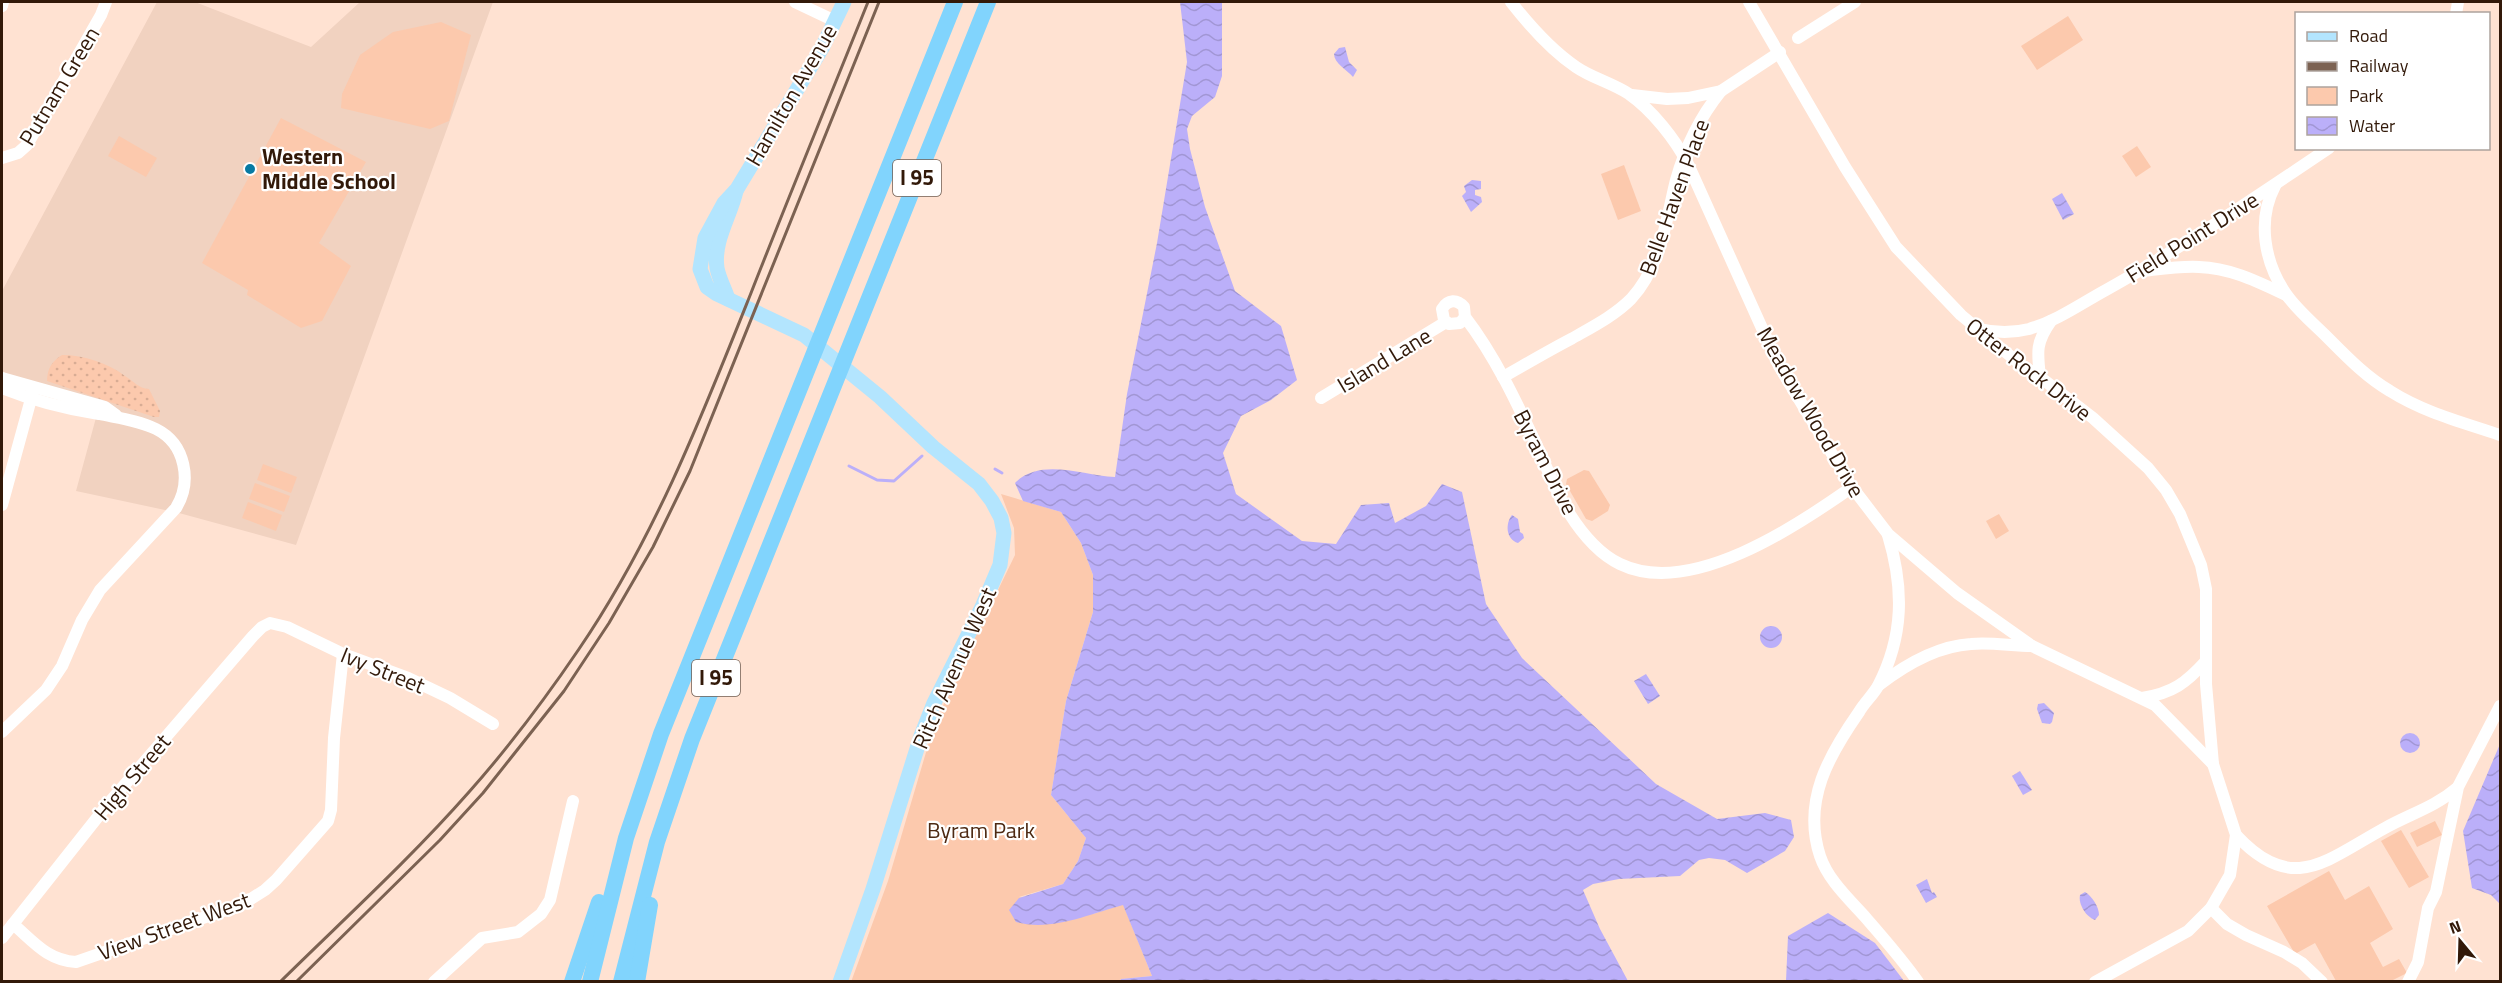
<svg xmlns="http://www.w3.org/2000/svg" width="2502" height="983" font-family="'Titillium Web',sans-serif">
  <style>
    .built { fill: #f1d2c0 }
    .grass { fill: url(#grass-dots) }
    .park { fill: #fcc9ad }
    .water { fill: url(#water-waves) }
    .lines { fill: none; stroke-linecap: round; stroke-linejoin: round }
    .stream { stroke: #bbaff9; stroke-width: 3 }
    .minor { stroke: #fff; stroke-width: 12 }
    .major { stroke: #b3e5fe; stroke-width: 15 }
    .highway { stroke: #81d4fd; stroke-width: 16 }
    .rail { stroke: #7c6252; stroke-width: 3 }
    .poi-dot { fill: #077aa3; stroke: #fff; stroke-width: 2 }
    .labels { text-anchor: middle; stroke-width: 4.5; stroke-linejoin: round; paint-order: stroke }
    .shield { fill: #fff; stroke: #705e53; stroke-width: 1.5 }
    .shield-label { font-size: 21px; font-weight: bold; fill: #321909 }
    .street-label { font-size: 22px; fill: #321909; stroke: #fff }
    .poi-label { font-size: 22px; font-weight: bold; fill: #321909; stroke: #fff; text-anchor: start }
    .park-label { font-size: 22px; fill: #4e2a13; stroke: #fff }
  </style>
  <defs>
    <pattern id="grass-dots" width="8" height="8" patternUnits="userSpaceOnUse" patternTransform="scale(1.5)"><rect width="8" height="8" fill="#fcc9ad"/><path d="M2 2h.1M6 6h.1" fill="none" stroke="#d8ac94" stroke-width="1.8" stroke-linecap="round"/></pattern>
    <pattern id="water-waves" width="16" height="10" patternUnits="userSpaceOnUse" patternTransform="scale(1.5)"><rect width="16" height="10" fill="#bbaff9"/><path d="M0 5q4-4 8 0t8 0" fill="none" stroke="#a196d4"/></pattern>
  </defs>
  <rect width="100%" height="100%" fill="#ffe2d2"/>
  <path class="built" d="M157,2H195L311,47L360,2H493L296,545L179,513L76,491L100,403L11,376L2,371V291Z"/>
  <path class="grass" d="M62,355C84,355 108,363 125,376C135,382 138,388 149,389L160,411L159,417H154L47,381C47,369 52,361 62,355Z"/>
  <g class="park">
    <path d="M2068,16L2083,40L2037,70L2021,46Z"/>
    <path d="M441,22L471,35L449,121L430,129L341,108L342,94L360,55L393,32Z"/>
    <path d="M281,118L366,162L319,243L351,266L322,321L301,328L247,295L248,290L202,263Z"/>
    <path d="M119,136L157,158L146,177L108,156Z"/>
    <path d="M2137,146L2151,167L2136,177L2122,156Z"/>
    <path d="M1624,165L1641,211L1618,220L1601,174Z"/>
    <path d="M263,464L297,477L291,493L257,480Z"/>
    <path d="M1584,470L1589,471L1610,505L1608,511L1592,521L1586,519L1566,484L1567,479Z"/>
    <path d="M255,483L290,496L284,512L249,499Z"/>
    <path d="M1001,494L1061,512L1081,543L1093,575V612L1066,701L1051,795L1086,838L1078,861L1063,884L1019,897L1093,914L1123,904L1152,976L1121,979L1120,982H851L888,881L932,732L950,689L1015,555L1014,528Z"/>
    <path d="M248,502L282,515L276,531L242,518Z"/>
    <path d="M1999,514L2009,531L1996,539L1986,521Z"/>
    <path d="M2435,821L2442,835L2417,847L2410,833Z"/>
    <path d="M2401,830L2429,877L2409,888L2381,841Z"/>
    <path d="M2329,871L2345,900L2369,886L2393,929L2370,943L2383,967L2399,959L2407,973L2391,981H2336L2315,943L2295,954L2267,906Z"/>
  </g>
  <g class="water">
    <path d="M1180,2H1222V76L1215,97L1192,116L1187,129L1190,149L1205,207L1235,291L1281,326L1297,380L1271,400L1241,416L1223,453L1236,494L1302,541L1336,544L1361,505L1389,503L1395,523L1426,506L1442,484L1462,492L1486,604L1522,658L1656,784L1717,819L1765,813L1791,820L1794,837L1785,851L1747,873L1725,860L1709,858L1699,860L1680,876L1619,879L1593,884L1583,890L1600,929L1628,981H1120L1121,979L1152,976L1123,905C1089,914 1051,932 1016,922L1009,910L1019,898L1063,884L1078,861L1086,838L1051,795L1066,701L1093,612V575L1081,543L1061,512L1023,501L1015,483C1041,457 1083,476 1115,477L1127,394L1157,243L1187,62Z"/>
    <path d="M1345,47L1349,62L1357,70L1353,77C1347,70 1334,63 1334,54L1339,48Z"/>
    <path d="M1472,180L1481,181V189L1475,190V195L1481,197L1482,202L1471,212L1462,196L1466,192L1464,186Z"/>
    <path d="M2062,193L2074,214L2063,220L2052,199Z"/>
    <path d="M1512,515L1518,519L1520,532L1523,534L1524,538L1518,543C1506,539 1505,524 1512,515Z"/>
    <circle cx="1771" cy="637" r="11"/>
    <path d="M1646,674L1660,696L1648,704L1634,681Z"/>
    <path d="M2044,703L2054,713L2052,722L2050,724L2042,723L2037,709L2038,704Z"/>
    <circle cx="2410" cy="743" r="10"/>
    <path d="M2500,744V904L2491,895L2472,888L2463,831Z"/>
    <path d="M2020,771L2032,790L2023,795L2012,776Z"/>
    <path d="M1927,879L1932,893L1934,892L1937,897L1926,903L1916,885Z"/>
    <path d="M2085,892C2092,896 2099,907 2099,915L2095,920C2086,917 2078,904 2080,895Z"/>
    <path d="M1828,913L1875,943L1904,981H1786L1788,936Z"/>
  </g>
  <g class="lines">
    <g class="stream">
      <path d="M849,466L877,480L894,481L922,456"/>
      <path d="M995,469L1002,473"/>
    </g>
    <g class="minor">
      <path d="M795,2L835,21"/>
      <path d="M1511,2C1529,25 1551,50 1576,67C1592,78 1612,83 1629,94C1652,110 1675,139 1688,164L1779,366L1852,487L1888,534L1957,593L2032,646L2155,705L2213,764"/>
      <path d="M1749,2L1845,167L1896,247L1961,315L2020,364L2040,377L2093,418L2148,468L2166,490L2180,514L2201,565L2206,589V684L2213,764L2236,835L2230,875L2211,908L2188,931L2095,982"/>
      <path d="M2,6L3,2"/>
      <path d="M2456,14L2458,2"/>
      <path d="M1798,38L1855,2"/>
      <path d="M1632,95L1667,99L1688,98L1721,91L1780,52"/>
      <path d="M2,158L18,153L27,145L101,15L106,2"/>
      <path d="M2275,186C2257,220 2264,262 2286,294C2297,310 2314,324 2327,337C2347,357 2366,377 2390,391C2425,413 2462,422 2500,435"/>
      <path d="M2143,271C2161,269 2180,266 2199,267C2231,268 2258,282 2286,295"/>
      <path d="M1465,317L1460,323L1449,324L1444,320L1442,309C1448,299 1457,299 1464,307L1465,317C1495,356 1517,403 1538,448C1548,470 1556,493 1569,513C1581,532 1599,554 1620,564C1690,598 1797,526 1852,487"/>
      <path d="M1980,329C1996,333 2013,333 2029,329C2057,321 2082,303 2106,290C2183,247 2256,197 2329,148"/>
      <path d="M1503,377C1526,364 1548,351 1571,339C1592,327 1614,316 1631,299C1661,267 1666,220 1676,180C1685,148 1700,117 1721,91"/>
      <path d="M2040,377C2037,351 2036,342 2051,321"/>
      <path d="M2,378L105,407L116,415"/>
      <path d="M2,388C32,400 67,409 99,414C118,418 138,420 156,429C186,444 192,482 176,508L100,590L82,620L62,666L46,690L2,732"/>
      <path d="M1321,398L1446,322"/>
      <path d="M2,505L34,388"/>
      <path d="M1888,535C1904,588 1904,636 1878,686C1873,695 1864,703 1859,712C1829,755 1802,801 1820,856C1828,880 1849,899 1866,918C1884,939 1902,959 1918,982"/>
      <path d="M1879,685C1905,665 1937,646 1971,644C1991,642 2012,646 2032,646"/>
      <path d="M2142,698C2173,693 2186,683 2206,661"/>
      <path d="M2236,835C2293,896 2326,860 2385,828C2410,814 2435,807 2457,788"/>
      <path d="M2211,908L2227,924L2246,935L2284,952L2302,963L2322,982"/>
      <path d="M13,924C34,942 47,960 76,962L243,904L265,890L276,880L328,821L331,810L334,738L343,654"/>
      <path d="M2,938L108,804L253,636L262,627L270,623L287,627L343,654L408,678L450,698L493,724"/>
      <path d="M434,982L482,938L518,932L541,914L550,900L573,801"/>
      <path d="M2408,982L2418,962L2428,908L2436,892L2458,787L2500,706"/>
    </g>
    <g class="major">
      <path d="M728,299C725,289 719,279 717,268C713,241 730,217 736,191"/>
      <path d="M840,982L873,889L921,736L934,703L983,605L1000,565L1004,533L1001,518L992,501L979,484L933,447L880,397L804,335L717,294L707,287L700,269L705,238L724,203L737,189L822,48L844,2"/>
    </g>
    <g class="highway">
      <path d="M572,982L599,902"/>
      <path d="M590,982L626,838L661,734L955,2"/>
      <path d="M621,982L657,842L692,739L988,2"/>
      <path d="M637,982L650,905"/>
    </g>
    <g class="rail">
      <path d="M280,982C344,919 410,859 469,792C509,747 545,699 579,649C654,539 702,416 751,293C789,196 829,99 868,2"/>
      <path d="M296,982L440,840L483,793L564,691L609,623L653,547L690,471L879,2"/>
    </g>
  </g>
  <circle class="poi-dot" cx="250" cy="169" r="6"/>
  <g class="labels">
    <g class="shield">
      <rect x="893" y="160" width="48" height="36" rx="4.5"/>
      <rect x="692" y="660" width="48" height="36" rx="4.5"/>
    </g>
    <g class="shield-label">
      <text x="917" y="185">I 95</text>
      <text x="716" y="685">I 95</text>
    </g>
    <g class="street-label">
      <text transform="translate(59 86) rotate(-59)" y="8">Putnam Green</text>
      <text transform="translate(791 95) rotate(-60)" y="8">Hamilton Avenue</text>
      <text transform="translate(1674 197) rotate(-70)" y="8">Belle Haven Place</text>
      <text transform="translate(2192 237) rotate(-32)" y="8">Field Point Drive</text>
      <text transform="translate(1384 360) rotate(-31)" y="8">Island Lane</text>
      <text transform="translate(2029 369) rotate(38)" y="8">Otter Rock Drive</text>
      <text transform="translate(1811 412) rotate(60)" y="8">Meadow Wood Drive</text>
      <text transform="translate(1546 462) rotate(63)" y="8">Byram Drive</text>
      <text transform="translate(954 668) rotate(-66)" y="8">Ritch Avenue West</text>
      <text transform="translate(383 670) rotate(22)" y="8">Ivy Street</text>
      <text transform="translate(132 777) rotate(-50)" y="8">High Street</text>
      <text transform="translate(174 926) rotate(-20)" y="8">View Street West</text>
    </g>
    <g class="poi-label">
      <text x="262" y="164">Western<tspan x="262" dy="25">Middle School</tspan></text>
    </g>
    <g class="park-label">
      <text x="981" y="838">Byram Park</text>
    </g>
  </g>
  <rect width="2502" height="983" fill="none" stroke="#321909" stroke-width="6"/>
  <rect x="2295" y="12" width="195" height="138" fill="#ffffff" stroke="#ada39d" stroke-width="1.5"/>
  <rect x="2307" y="32" width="30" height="9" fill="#b3e5fe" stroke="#ada39d" stroke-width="1.5"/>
  <text x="2349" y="42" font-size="18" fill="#321909">Road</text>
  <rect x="2307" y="62" width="30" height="9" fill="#7c6252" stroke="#ada39d" stroke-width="1.5"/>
  <text x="2349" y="72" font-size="18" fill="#321909">Railway</text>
  <rect x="2307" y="87" width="30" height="18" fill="#fcc9ad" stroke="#ada39d" stroke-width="1.5"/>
  <text x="2349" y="102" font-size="18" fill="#321909">Park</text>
  <rect x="2307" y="117" width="30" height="18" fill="url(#water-waves)" stroke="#ada39d" stroke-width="1.5"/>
  <text x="2349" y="132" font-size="18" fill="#321909">Water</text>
  <g transform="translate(2460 941) rotate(341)" stroke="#ffffff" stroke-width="4.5" paint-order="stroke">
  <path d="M0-4.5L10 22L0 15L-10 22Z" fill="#321909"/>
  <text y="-9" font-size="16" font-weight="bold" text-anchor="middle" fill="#321909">N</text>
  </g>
</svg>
